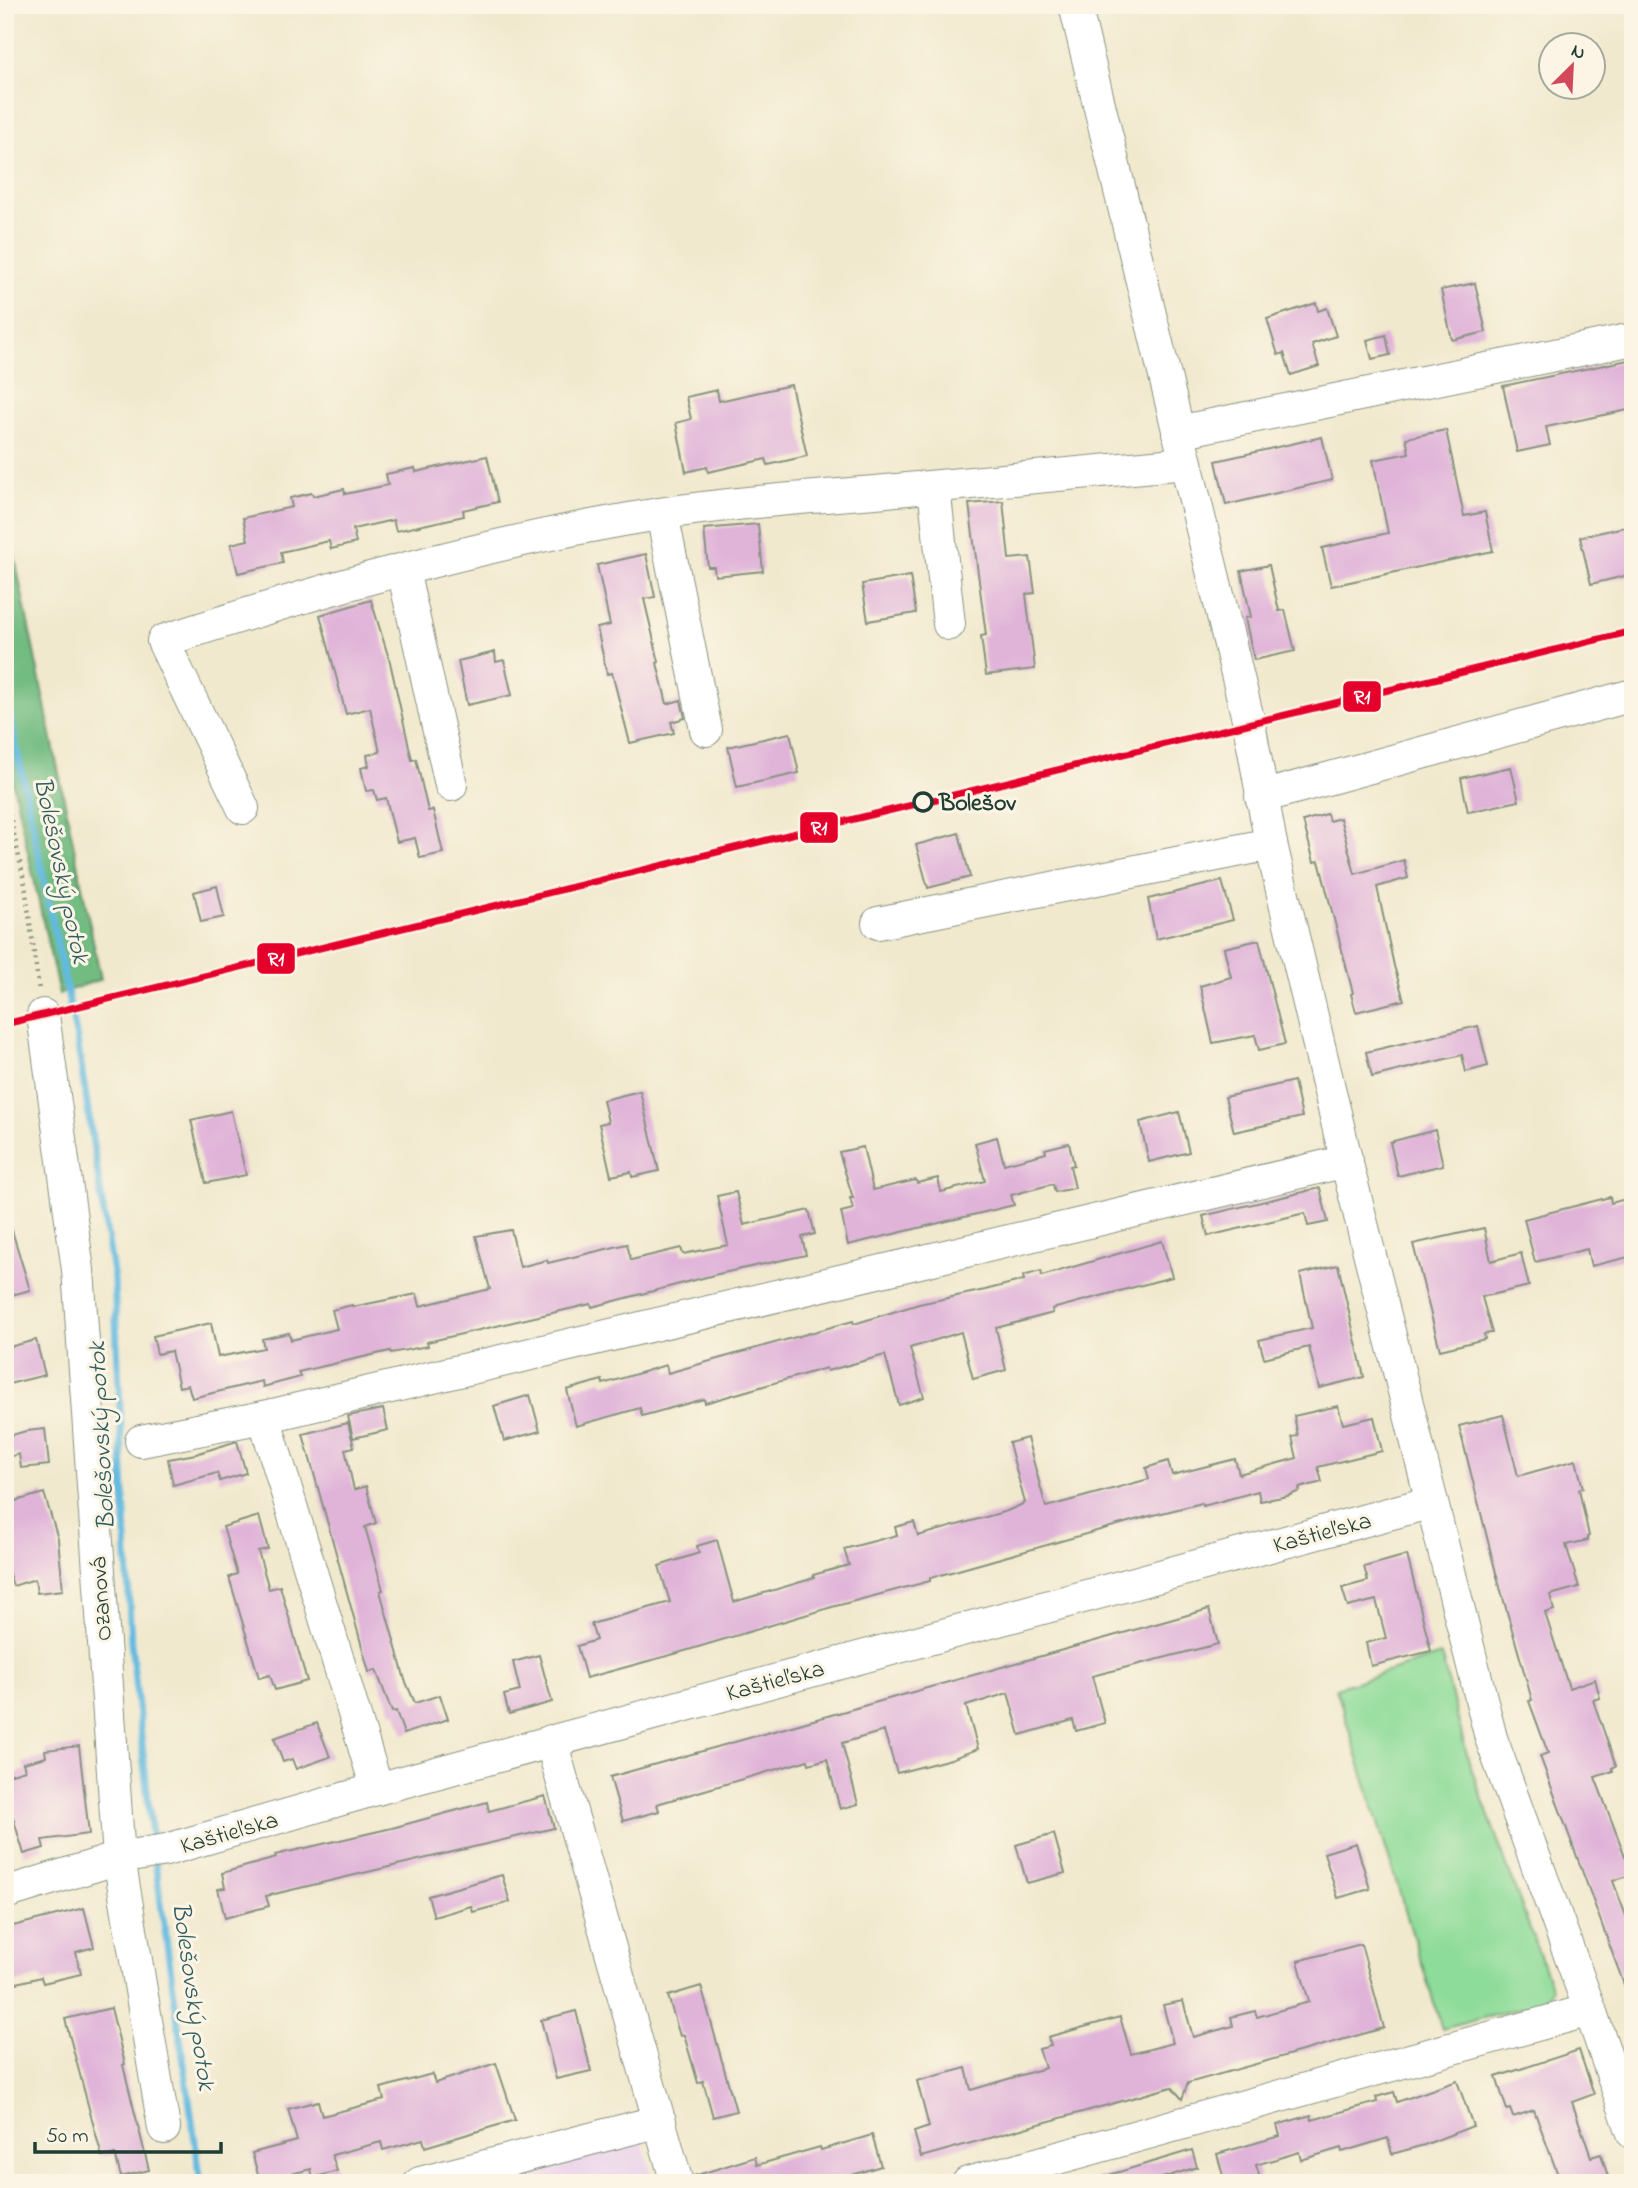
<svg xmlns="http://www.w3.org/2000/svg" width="1638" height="2188" font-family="'Indie Flower',sans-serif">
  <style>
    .built { fill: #ead1ec }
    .green { fill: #8edc99; stroke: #568c66; stroke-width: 2 }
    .forest { fill: #72bc81; stroke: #487c5a; stroke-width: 2 }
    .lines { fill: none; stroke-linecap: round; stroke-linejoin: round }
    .stream { stroke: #62badf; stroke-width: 7 }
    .building { fill: #e0b4d9 }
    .minor-casing { stroke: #889381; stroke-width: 34 }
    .path { stroke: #889381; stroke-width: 4.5; stroke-dasharray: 2 5; stroke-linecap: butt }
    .minor { stroke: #fff; stroke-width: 32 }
    .rail-1-casing { stroke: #fcf5e5; stroke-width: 12 }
    .rail-1 { stroke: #e4002b; stroke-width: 7 }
    .stop-dot { fill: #fcf5e5; stroke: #1f3d34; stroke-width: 3.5 }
    .labels { text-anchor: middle; stroke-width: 6; stroke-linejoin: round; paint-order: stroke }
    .stop-label { font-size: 24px; font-weight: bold; fill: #1f3d34; stroke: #fcf5e5; text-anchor: start }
    .street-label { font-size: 24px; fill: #1f3d34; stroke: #fcf5e5 }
    .water-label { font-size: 26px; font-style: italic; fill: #305c5f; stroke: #fcf5e5 }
    .line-badge { stroke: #fcf5e5; stroke-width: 2.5 }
    .badge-label { font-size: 19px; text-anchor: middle; font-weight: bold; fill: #fff }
  </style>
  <rect width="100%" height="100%" fill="#fcf5e5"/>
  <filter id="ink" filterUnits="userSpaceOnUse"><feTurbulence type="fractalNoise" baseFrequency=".0143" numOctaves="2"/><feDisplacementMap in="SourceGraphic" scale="14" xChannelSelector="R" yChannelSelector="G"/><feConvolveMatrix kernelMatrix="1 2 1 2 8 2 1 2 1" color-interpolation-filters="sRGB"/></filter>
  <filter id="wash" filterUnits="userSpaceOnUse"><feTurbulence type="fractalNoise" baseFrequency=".00686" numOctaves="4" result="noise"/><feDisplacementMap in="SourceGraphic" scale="28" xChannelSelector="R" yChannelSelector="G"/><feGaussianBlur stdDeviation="1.57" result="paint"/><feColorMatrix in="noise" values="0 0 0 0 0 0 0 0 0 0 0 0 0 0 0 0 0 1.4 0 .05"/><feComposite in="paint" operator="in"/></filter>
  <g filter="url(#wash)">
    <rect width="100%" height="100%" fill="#f1e9ce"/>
    <path class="built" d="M641,2139L654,2183H477Z"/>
    <path class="green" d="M1441,1655L1469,1762L1552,1989L1543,2002L1442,2029L1336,1688Z"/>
    <path class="forest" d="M5,510L101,979L59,994L5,748Z"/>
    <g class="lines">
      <g class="stream">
        <path d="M5,693L77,1039L114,1280L131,1642L153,1846"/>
        <path d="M155,1861L201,2183"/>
      </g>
    </g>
    <g id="blocks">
      <g class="building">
        <path d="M1475,283L1486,332L1452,340L1441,290Z"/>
        <path d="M1316,303L1318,311L1327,308L1336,336L1312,344L1319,366L1291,375L1284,353L1278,355L1267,319Z"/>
        <path d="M1386,335L1390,355L1372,359L1367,340Z"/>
        <path d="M1633,359V409L1546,427L1550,445L1517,452L1503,386Z"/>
        <path d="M791,385L807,456L768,465L766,459L708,472L707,467L686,472L676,423L691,419L686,397L717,390L719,401Z"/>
        <path d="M1446,430L1464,516L1485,512L1493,551L1331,586L1322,548L1388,533L1373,460L1409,453L1406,438Z"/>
        <path d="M1322,437L1332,480L1226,505L1216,461Z"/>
        <path d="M487,456L498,502L463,510L464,516L396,531L393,520L353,529L356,543L331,549L329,541L281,552L283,563L238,573L231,544L248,540L243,518L292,507L290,498L312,493L313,496L344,489L345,494L388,485L386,474L415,468L416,472Z"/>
        <path d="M1003,501L1009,559L1030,557L1035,593L1026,594L1035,669L986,675L981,636L986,635L969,504Z"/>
        <path d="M758,524L763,571L715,576L714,567H708L704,529Z"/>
        <path d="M1633,525V574L1591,584L1580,537Z"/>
        <path d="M646,554L655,597L644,599L659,662L657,663L667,704L681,700L685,718L671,722L674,733L630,743L612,673L607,674L597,628L610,625L597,565Z"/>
        <path d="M1269,565L1279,611L1285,610L1295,651L1254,660L1245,618L1251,617L1241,571Z"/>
        <path d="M910,576L916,613L868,621L862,584Z"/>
        <path d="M371,600L390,662L412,760L416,759L428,811L433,810L443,853L420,858L415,838L397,842L386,798L377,800L374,790L366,791L361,768L369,766L367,755L380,752L370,708L346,714L320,615Z"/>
        <path d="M495,652L496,662L504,660L512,695L467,705L458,661Z"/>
        <path d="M790,733L799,773L737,787L728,747Z"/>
        <path d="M1511,767L1519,801L1468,812L1461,778Z"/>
        <path d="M1327,814L1329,821L1340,818L1355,874L1404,860L1408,878L1377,887L1394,966L1404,1000L1356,1012L1351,994L1353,993L1319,861L1314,862L1303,821Z"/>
        <path d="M959,833L970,877L928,888L916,845Z"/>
        <path d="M1222,881L1233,920L1156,939L1148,899Z"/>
        <path d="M217,886L224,917L201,922L194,892Z"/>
        <path d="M1259,940L1285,1044L1259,1050L1255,1035L1213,1043L1200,986L1231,977L1224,948Z"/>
        <path d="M1478,1026L1488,1066L1466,1072L1462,1055L1372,1077L1366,1052Z"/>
        <path d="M1294,1081L1302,1117L1234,1132L1225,1097Z"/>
        <path d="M640,1091L659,1171L632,1177L631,1172L611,1176L599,1124L608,1122L603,1100Z"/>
        <path d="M231,1111L246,1175L206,1183L191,1120Z"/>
        <path d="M1179,1112L1189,1152L1149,1162L1140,1122Z"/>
        <path d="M1435,1130L1443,1165L1398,1176L1390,1142Z"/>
        <path d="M997,1137L1004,1164L1046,1153L1045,1149L1069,1143L1074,1165L1070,1166L1075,1188L1055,1192L1053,1184L1011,1195L1014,1205L848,1245L841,1212L853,1209L850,1198H853L839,1152L863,1147L873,1190L916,1180L917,1183L938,1178L941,1192L985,1181L975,1143Z"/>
        <path d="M1320,1188L1328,1222L1308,1226L1305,1213L1208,1236L1203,1216Z"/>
        <path d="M736,1192L744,1225L809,1210L815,1234L802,1237L806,1255L718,1274L592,1307L591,1304L427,1342L428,1346L391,1353L390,1351L298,1372L300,1377L263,1387L262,1381L192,1398L188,1385L179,1387L171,1351L157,1354L153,1336L211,1323L218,1357L264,1348L262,1339L289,1333L291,1340L337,1329L332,1310L352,1305V1307L417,1294L420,1306L490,1289L476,1236L511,1230L520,1267L547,1260L548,1263L627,1244L631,1260L681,1248L683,1254L728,1245L717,1196Z"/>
        <path d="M1610,1197L1611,1203L1633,1197V1256L1591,1266L1587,1249L1535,1262L1524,1219Z"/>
        <path d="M10,1224L30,1290L5,1297V1225Z"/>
        <path d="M1484,1228L1491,1261L1521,1253L1529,1286L1482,1297L1492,1333L1484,1334L1485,1339L1440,1350L1413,1244Z"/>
        <path d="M1162,1241L1172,1277L1052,1309L1053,1313L996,1328L1006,1370L973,1379L961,1332L910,1348L924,1397L899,1405L885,1355L827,1371L826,1368L705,1403L704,1399L642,1416L640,1408L576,1426L567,1390L602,1380L603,1384L666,1365L668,1373L853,1321L854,1324L919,1304L985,1290L1024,1280L1023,1276L1041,1271L1042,1276Z"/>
        <path d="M1338,1265L1364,1377L1319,1388L1309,1347L1264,1358L1259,1340L1312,1328L1300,1274Z"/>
        <path d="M36,1340L45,1375L5,1385V1348Z"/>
        <path d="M530,1395L540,1431L504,1441L494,1406Z"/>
        <path d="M1338,1406L1343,1424L1374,1417L1382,1451L1318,1467L1322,1482L1299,1488L1300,1491L1288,1496L1260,1501L1258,1491L1203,1506L1202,1503L1146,1517L930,1578V1581L832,1607L678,1653L586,1678L577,1646L596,1640L591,1624L670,1602L659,1566L699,1553L697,1546L717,1540L734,1602L814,1578L813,1575L849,1565L844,1549L897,1535L895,1527L914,1522L918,1536L1007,1511L1025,1503L1009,1443L1027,1438L1046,1507L1149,1479L1146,1468L1168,1461L1172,1475L1235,1459L1239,1474L1297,1458L1292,1437L1298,1436L1294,1416Z"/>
        <path d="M383,1409L388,1430L353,1438L348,1416Z"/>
        <path d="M1503,1415L1518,1476L1576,1460L1583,1488L1579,1489L1589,1536L1587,1537L1588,1540L1566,1545L1579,1587L1550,1595L1554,1610L1545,1613L1569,1688L1595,1679L1600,1698L1593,1700L1616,1766L1612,1768L1613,1771L1595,1777L1625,1856L1633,1854V1874L1613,1881L1628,1921L1633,1919V2001H1630L1540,1756L1548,1753L1529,1701L1532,1700L1496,1573L1459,1426Z"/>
        <path d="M348,1423L354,1447L345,1449L354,1490L366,1486L376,1523L365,1527L383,1590L380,1591L405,1680L415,1703L440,1695L448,1719L404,1734L396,1711L392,1712L376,1670L369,1672L303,1434Z"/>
        <path d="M45,1429L49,1465L21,1468L19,1454L5,1458V1437L26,1431Z"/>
        <path d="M237,1441L246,1473L220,1481L217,1473L173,1485L168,1459L196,1454Z"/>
        <path d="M44,1493L58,1539L63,1590L37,1593L35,1579L13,1586L5,1562V1504Z"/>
        <path d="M259,1516L268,1549L258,1551L269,1589L280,1586L307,1681L275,1690L270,1675L259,1678L229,1577L237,1574L223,1527Z"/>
        <path d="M1407,1555L1431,1651L1371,1666L1366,1643L1386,1638L1376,1600L1348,1607L1342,1588L1368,1581L1364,1567Z"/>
        <path d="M1209,1609L1218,1644L1092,1676L1105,1723L1076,1731L1073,1720L1020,1735L1008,1693L966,1706L978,1749L951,1759L897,1773L884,1731L842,1743L858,1804L840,1809L827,1759L809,1764L808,1760L657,1804L659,1811L623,1821L610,1777Z"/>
        <path d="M539,1655L552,1702L509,1714L504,1695L520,1691L513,1662Z"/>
        <path d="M317,1723L330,1757L296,1769L292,1759L283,1762L274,1738Z"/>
        <path d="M79,1746L89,1834L42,1840L44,1848L24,1854L5,1791V1776L25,1770L23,1763L46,1757L45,1750Z"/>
        <path d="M545,1796L554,1828L266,1896L269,1906L225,1918L218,1889L225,1888L222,1873L276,1858L275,1855L392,1828L487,1802L489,1811Z"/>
        <path d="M1054,1834L1065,1873L1027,1883L1016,1845Z"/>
        <path d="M1356,1843L1370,1889L1338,1898L1324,1853Z"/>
        <path d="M502,1875L510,1902L473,1912L471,1906L434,1917L428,1896Z"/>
        <path d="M84,1908L94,1947L76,1952L81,1974L43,1983L41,1977L5,1986V1928Z"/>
        <path d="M1361,1944L1384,2028L1188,2083L1182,2099L1172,2087L921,2157L914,2132L929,2127L917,2081L966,2068L971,2090L1045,2068L1039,2049L1051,2046L1048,2037L1120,2017L1131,2054L1173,2043L1163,2005L1183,2001L1193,2037L1233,2026L1231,2017L1255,2011L1257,2017L1309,2002L1298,1961Z"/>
        <path d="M701,1986L736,2111L713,2117L703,2081L698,2083L684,2035L680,2036L668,1996Z"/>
        <path d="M111,2008L125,2064L123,2065L149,2170L121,2177L115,2154L102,2157L65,2019Z"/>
        <path d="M576,2011L591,2071L556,2079L541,2020Z"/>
        <path d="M1579,2050L1594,2094L1572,2102L1591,2157L1601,2154L1610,2183H1561L1534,2110L1513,2117L1510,2109L1507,2110L1496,2077Z"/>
        <path d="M496,2063L515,2120L425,2147L423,2139L383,2150L381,2142L332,2155L337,2171L313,2178L311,2169L260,2182L252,2153L297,2141L288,2109L318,2101L322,2116L384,2100L381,2088L432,2074L435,2083Z"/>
        <path d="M1457,2081L1473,2126L1424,2145L1392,2154L1388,2138L1342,2152L1341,2148L1301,2160L1299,2152L1256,2165L1260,2178L1244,2183H1225L1217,2154L1280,2136L1277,2125L1311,2115L1312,2120L1377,2102L1376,2097L1394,2092L1397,2102Z"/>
        <path d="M872,2135L881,2166L852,2175L822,2183H695L694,2176L755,2157L757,2165L820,2147L821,2150Z"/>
        <path d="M1192,2150L1197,2167L1147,2183H1100L1099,2178Z"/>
      </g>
    </g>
  </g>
  <g filter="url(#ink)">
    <use href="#blocks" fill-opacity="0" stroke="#889381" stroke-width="2"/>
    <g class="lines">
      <defs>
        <g id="minor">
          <path d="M1075,5L1249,723L1271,844L1350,1176L1491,1738L1590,2010L1633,2133"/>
          <path d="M1178,432L1633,339"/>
          <path d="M934,487L949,624"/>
          <path d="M662,514L706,730"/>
          <path d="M403,570L451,785"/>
          <path d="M1261,797L1633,695"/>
          <path d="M243,808L163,641C325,588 490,541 659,514C730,503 803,498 875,492C979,482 1082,473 1186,463"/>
          <path d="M878,923L1271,844"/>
          <path d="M264,1417L377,1789"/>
          <path d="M141,1441L264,1417L1347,1161"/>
          <path d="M551,1741L677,2183"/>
          <path d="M5,1893L119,1858L78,1270L43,1015"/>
          <path d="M164,2128L119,1858L166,1850L377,1789L1432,1502"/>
          <path d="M420,2183L660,2121"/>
          <path d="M968,2183L1590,2010"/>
        </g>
      </defs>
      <use href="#minor" class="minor-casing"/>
      <path class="path" d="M5,793L25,885L39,990"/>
      <use href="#minor" class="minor"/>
      <defs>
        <path id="rail-1" d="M5,1024L1633,631"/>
      </defs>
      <use href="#rail-1" class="rail-1-casing"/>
      <use href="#rail-1" class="rail-1"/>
    </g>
  </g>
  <circle class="stop-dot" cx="923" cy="802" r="9"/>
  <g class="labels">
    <g class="stop-label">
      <text x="939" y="810">Bolešov</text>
    </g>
    <g class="street-label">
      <text transform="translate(1322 1532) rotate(-15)" y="8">Kaštieľska</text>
      <text transform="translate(100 1599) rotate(-94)" y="8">Ozanová</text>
      <text transform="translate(775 1680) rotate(-15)" y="8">Kaštieľska</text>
      <text transform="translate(229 1832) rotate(-16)" y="8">Kaštieľska</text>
    </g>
    <g class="water-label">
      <text transform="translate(63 870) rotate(78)" y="9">Bolešovský potok</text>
      <text transform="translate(100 1436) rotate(-93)" y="9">Bolešovský potok</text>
      <text transform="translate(195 1996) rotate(82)" y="9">Bolešovský potok</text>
    </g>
  </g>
  <g class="line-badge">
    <rect x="1342" y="680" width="40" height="33" rx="7" fill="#e4002b"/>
    <rect x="799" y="811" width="40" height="33" rx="7" fill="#e4002b"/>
    <rect x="256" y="942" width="40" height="33" rx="7" fill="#e4002b"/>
  </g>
  <g class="badge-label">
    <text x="1362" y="703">R1</text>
    <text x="819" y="834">R1</text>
    <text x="276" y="965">R1</text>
  </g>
  <rect width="1638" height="2188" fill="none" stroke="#fcf5e5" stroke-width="28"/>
  <g transform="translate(1572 66) rotate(24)"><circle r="33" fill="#fcf5e5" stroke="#a4ab9e" stroke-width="2"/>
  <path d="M0-5L12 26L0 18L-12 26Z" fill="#d1495b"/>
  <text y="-10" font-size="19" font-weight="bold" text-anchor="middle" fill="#1f3d34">N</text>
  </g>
  <path d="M35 2142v10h186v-10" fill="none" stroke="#1f3d34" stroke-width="3.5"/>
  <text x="46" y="2142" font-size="21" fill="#1f3d34" stroke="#fcf5e5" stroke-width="5" paint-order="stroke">50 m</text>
</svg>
